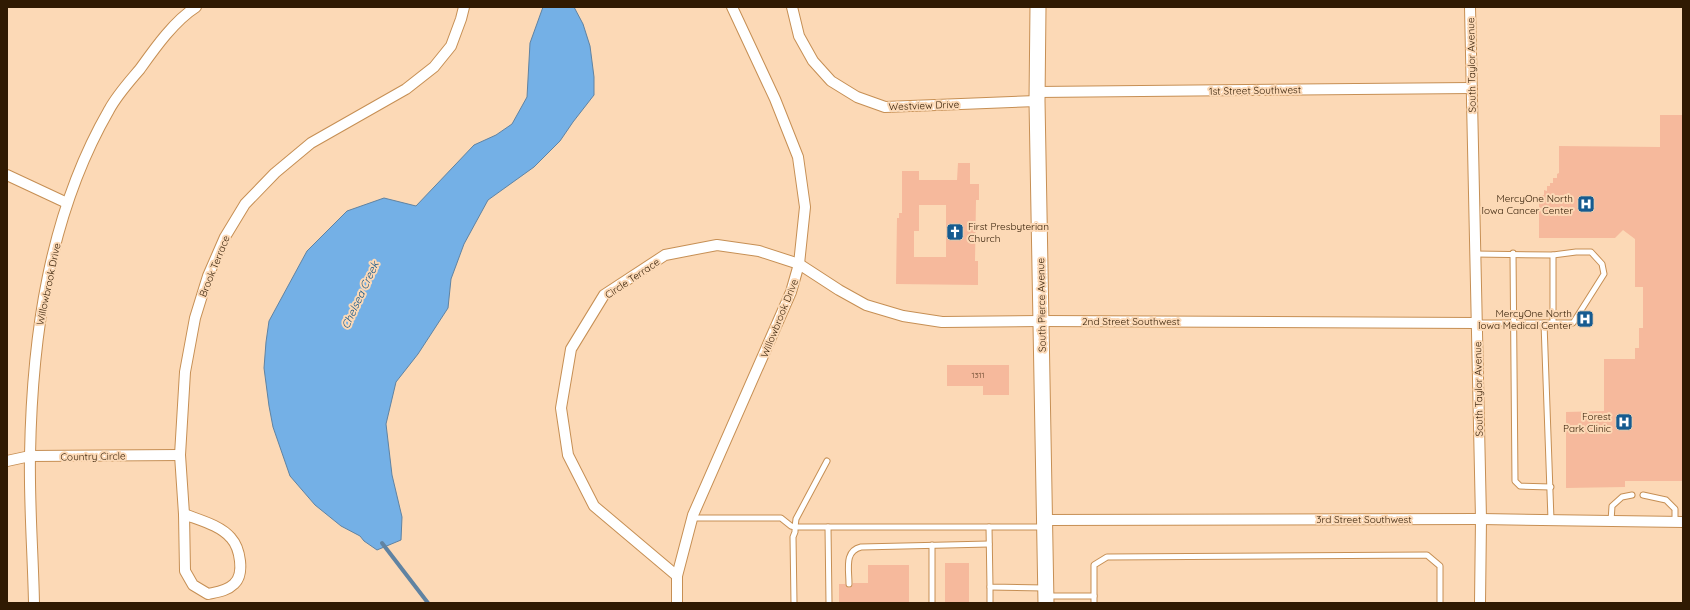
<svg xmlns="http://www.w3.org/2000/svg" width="1690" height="610" font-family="Quicksand,sans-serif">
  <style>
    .water { fill: #74b0e6; stroke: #6083a2 }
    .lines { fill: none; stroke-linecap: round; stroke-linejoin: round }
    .stream { stroke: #6083a2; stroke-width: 4 }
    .building { fill: #f6b99c; fill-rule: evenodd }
    .service-casing { stroke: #c68f54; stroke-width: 7 }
    .minor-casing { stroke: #c68f54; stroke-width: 12 }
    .secondary-casing { stroke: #c68f54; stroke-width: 17 }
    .service { stroke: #fff; stroke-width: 5 }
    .minor { stroke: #fff; stroke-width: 10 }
    .secondary { stroke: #fff; stroke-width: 15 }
    .labels { text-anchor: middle; stroke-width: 4; stroke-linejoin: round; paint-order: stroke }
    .number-label { font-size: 8px; fill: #624228 }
    .street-label { font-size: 10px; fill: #301a02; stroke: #fcd9b6 }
    .poi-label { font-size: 10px; fill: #301a02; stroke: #fcd9b6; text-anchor: end }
    .water-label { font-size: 11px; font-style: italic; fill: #135588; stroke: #fcd9b6 }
  </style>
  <rect width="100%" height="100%" fill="#fcd9b6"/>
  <path class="water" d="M543,7H574L583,24L590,46L594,77V95L573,122L560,141L534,167L488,200L464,244L451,279L448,308L418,354L396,382L386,424L392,475L402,517L401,540L377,550L364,541L360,536L341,526L315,505L290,476L273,427L269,406L264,368L266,342L269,321L307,251L347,211L384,198L416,206L474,145L496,135L512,124L527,97L530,43Z"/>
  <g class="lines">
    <path class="stream" d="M382,543L428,603"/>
  </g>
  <g class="building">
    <path d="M1660,115H1683L1682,481H1625V487L1566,488V412L1604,411V359H1635V348H1639V328H1643V287H1635V239L1623,230L1615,238H1539V195H1544V190L1547,191V186H1550V183H1553V178H1557V174L1559,173V146L1660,147Z"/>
    <path d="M958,163H970V184H979V200H976L975,261H978V285L896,284L897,218H899V213H902V171H919V180H957ZM919,205H946V257H914V231H919Z"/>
    <path d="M947,365H1009V395H983V386H947Z"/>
    <rect x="945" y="563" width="24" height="40"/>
    <path d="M868,565H909V603H839V584H845L849,588L852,586L853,583H868Z"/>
  </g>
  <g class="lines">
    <defs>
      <g id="service">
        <path d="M1513,253L1515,481L1520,486L1551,487"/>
        <path d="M1475,254L1553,255L1576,252H1591L1602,264L1604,274L1573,323H1476"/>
        <path d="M1553,255V323"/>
        <path d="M1544,323L1551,520"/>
        <path d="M827,461L796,519L795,527H989"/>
        <path d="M1643,495L1666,500L1675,509V522"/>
        <path d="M692,518H781L791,526L795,527V532L793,537L794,603"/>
        <path d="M1611,521L1612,506L1622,497L1632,495"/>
        <path d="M828,527L829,603"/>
        <path d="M1044,527H989L990,587L1044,588"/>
        <path d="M932,545V603"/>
        <path d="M849,584C849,569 844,551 861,547L989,544"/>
        <path d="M990,587V603"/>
        <path d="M1047,596H1094"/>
        <path d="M1094,603V565L1107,557L1427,555L1440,566V603"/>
      </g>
      <g id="minor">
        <path d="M792,7L799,36L813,61L831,81L857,97L885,107L1037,101"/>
        <path d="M1470,7L1481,519L1480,603"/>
        <path d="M1037,92L1472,88"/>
        <path d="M7,175L67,203"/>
        <path d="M7,461L30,456L180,455"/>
        <path d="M184,514L180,455L185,372L195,318L208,276L225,237L245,204L275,173L311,143L406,89L434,67L451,46L461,19L464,7"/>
        <path d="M184,514C199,520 220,525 231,538C240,548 245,574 234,584C227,591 217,592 208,594L193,585L185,571Z"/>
        <path d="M1044,520L1481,519L1683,522"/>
        <path d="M677,576L594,506L568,455L561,408L571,349L604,295L665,255L717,245L759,251L799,264L839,290L866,305L903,316L942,322L1041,321L1476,323"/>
        <path d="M34,603C33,554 29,504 30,455C32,337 49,214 109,110C117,95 129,82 140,69C155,48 174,21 196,7"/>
        <path d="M677,603V576L693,515L791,292L799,264L805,207L798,157L775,99L732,7"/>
      </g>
      <path id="secondary" d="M1038,7L1037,101L1046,603"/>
    </defs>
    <use href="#service" class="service-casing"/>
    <use href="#minor" class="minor-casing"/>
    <use href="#secondary" class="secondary-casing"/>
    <use href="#service" class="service"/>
    <use href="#minor" class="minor"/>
    <use href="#secondary" class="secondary"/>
  </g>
  <defs>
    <symbol id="hospital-square" viewBox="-11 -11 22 22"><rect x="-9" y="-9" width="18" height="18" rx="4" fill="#165b90" stroke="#fcd9b6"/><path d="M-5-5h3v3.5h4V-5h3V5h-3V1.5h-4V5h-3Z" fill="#fff"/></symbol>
    <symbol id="church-square" viewBox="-11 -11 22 22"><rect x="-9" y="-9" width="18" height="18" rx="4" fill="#165b90" stroke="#fcd9b6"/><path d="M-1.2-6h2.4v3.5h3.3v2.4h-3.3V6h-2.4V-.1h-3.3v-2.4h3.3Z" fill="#fff"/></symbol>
  </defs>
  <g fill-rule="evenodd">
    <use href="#hospital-square" x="1576" y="194" width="20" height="20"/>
    <use href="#church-square" x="945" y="222" width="20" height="20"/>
    <use href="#hospital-square" x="1575" y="309" width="20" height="20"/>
    <use href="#hospital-square" x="1614" y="412" width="20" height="20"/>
  </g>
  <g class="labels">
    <g class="number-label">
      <text x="978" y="378">1311</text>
    </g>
    <g class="street-label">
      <text transform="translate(1471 65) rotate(-91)" y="4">South Taylor Avenue</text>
      <text transform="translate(1255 90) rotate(-1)" y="4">1st Street Southwest</text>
      <text transform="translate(924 105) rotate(-2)" y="4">Westview Drive</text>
      <text transform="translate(214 266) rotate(-68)" y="4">Brook Terrace</text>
      <text transform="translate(632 278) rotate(-34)" y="4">Circle Terrace</text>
      <text transform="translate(48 284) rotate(-78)" y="4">Willowbrook Drive</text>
      <text transform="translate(1041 305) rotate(-91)" y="4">South Pierce Avenue</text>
      <text transform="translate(779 318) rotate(-68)" y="4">Willowbrook Drive</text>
      <text x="1131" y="325">2nd Street Southwest</text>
      <text transform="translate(1478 389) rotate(-91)" y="4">South Taylor Avenue</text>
      <text transform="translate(93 456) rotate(-1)" y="4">Country Circle</text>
      <text x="1364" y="523">3rd Street Southwest</text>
    </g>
    <g class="poi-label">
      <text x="1573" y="202">MercyOne North<tspan x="1573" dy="12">Iowa Cancer Center</tspan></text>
      <text x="968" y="230" text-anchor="start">First Presbyterian<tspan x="968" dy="12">Church</tspan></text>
      <text x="1572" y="317">MercyOne North<tspan x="1572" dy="12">Iowa Medical Center</tspan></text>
      <text x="1611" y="420">Forest<tspan x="1611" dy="12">Park Clinic</tspan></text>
    </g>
    <g class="water-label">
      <text transform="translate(360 295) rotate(-65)" y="4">Chelsea Creek</text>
    </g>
  </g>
  <rect width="1690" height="610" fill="none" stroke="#301a02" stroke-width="16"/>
</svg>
